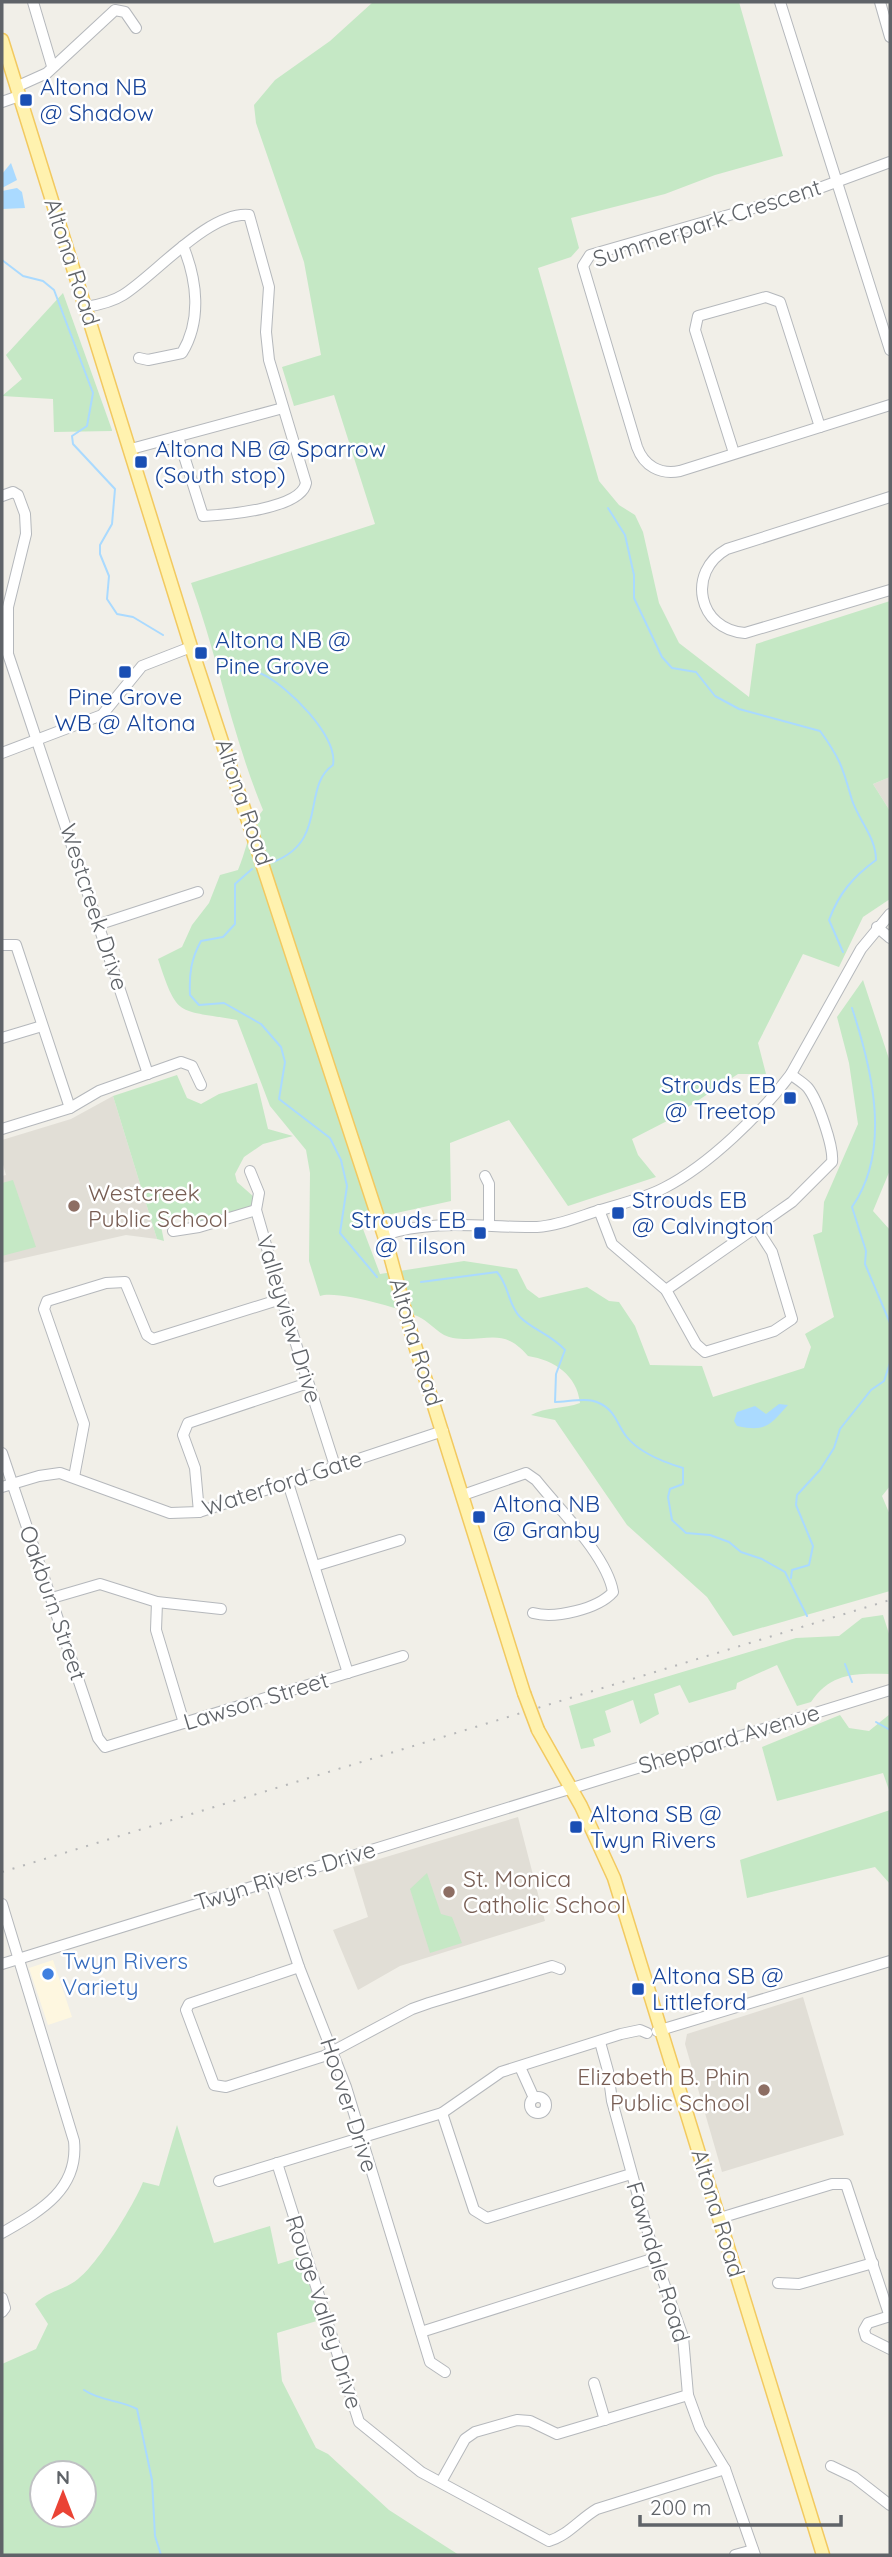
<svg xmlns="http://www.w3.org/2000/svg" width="892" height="2557" font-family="Quicksand,sans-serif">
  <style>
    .commercial { fill: #fef7e0 }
    .education { fill: #e1ded6 }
    .green { fill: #c5e8c5; fill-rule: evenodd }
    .water { fill: #aadaff }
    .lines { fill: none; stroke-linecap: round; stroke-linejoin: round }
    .stream { stroke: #aadaff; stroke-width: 2 }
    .minor-casing { stroke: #b5b8bc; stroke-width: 12 }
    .major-casing { stroke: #f2c960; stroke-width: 15 }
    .minor { stroke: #fff; stroke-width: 10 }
    .major { stroke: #fff2af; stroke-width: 12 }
    .rail { stroke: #b6b7b8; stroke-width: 2; stroke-dasharray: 2 9; stroke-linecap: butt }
    .major-bridge-casing { stroke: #f2c960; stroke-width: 15; stroke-linecap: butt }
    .major-bridge { stroke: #fff2af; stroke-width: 12 }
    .transit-dot { fill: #1a4fb4; stroke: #fff; stroke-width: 2.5 }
    .education-dot { fill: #8d6e63; stroke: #fff; stroke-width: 2.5 }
    .shop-dot { fill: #3f7fe0; stroke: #fff; stroke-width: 2.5 }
    .labels { text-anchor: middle; stroke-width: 5; stroke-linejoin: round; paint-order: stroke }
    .transit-label { font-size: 23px; fill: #164399; stroke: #fff; text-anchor: start }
    .street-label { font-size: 23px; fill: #5f6368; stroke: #fff }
    .education-label { font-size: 23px; fill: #785e54; stroke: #fff; text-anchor: start }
    .shop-label { font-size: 23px; fill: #366cbe; stroke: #fff; text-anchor: start }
  </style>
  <rect width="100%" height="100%" fill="#f1efe8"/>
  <path class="commercial" d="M53,1960L72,2017L48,2025L29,1968Z"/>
  <g class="education">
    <path d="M890,777V811L873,784Z"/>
    <path d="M113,1096L157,1239L126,1235L2,1263V1176L6,1175L2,1161V1140L71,1119Z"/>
    <path d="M518,1817L545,1921L400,1966L358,1990L333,1930L368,1917L353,1867Z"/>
    <path d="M803,1997L844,2135L722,2172L685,2044L687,2034Z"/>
  </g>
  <g class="green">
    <path d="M373,2H739L783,156L715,175L665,194L571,218L579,248L571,257L538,268L599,481L619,505L635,515L643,532L659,603L679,643L749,697L756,644L890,601V777L873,784L890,811V899L863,917L839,967L803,954L758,1043L766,1074H738L667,1121L632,1139L638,1155L656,1177L568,1206L509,1120L450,1143L451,1201L360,1221L380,1274L464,1261L517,1269L527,1289L539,1298L587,1287L609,1301L619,1302L635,1326L650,1365L702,1366L713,1397L804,1368L811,1347L805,1334L834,1317L813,1235L822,1232L824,1202L858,1124L849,1063L837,1017L863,980L890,1062V1170L873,1211L890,1230V1486L882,1496L890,1515V1591L733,1636L707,1597L627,1525L555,1420L531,1415C545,1407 564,1409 580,1403C577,1375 554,1360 528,1356C503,1326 486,1343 453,1338C440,1336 432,1324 421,1318C404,1309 337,1290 320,1296L309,1261L310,1173L306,1150L270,1106L237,1020C177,1009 178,1019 158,959L182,947L192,925L209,903L220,875L238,870C247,849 249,827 263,810C232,735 218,658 191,583L375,524L334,395L294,406L282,367L321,355L304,262L256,123L254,105L275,80L330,41Z"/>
    <path d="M63,293L112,430V431L54,432L53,399L2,396L22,379L6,355Z"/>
    <path d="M177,1075L187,1098L201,1104L219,1094L257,1083L268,1129L293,1136L263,1144L244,1157L235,1174L237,1182L254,1197L250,1207L200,1222L171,1216L161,1226L164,1241L157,1239L113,1096Z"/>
    <path d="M13,1180L36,1247L2,1256V1183Z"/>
    <path d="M883,1615L890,1637V1674C857,1673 831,1672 811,1702L797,1706L777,1665L737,1683L736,1689L689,1703L680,1685L654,1694L659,1714L640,1724L633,1700L605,1711L611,1732L593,1739L595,1746L581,1749L569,1706L796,1638L839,1636L862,1618Z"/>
    <path d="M890,1714V1793L883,1773L777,1801L762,1747L840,1715L849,1728L869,1731Z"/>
    <path d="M890,1810V1884L875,1867L747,1898L740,1860Z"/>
    <path d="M427,1873L441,1914L452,1917L462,1943L430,1953L410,1889Z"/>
    <path d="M177,2125L214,2243L270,2226L278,2264L301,2257L320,2320L277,2333L282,2381L316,2448L328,2454L389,2510L459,2555H2V2364L36,2349L48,2324L35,2304C47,2291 65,2290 78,2279C97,2265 134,2205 143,2182L159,2186ZM42,2473H84V2515H42Z"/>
  </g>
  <g class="water">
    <path d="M11,163L17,180L2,188V174Z"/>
    <path d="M17,188L22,192L25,208L2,209V191Z"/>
    <path d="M779,1404L788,1405C769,1426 766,1432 737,1426L734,1421L737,1412L755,1406L766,1414Z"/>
  </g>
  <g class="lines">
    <g class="stream">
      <path d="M2,260L23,276L43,281L54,290L93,393L87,426L72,436L73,444L115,489L112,524L100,545V554L109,576L107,599L117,614L133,617L163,635"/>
      <path d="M608,508L625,535L634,575V598L662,657L672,668L696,672L715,696L739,709L820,731C841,760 842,766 852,800C859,821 876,837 876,860C853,877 839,893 829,920L843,952"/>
      <path d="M230,670C240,671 254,670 262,674C288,686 338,736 333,765C301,787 329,841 273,862"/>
      <path d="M252,869L235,884V924L223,937L201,941C191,959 189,974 190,995L199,1005L224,1003L261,1024L281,1047L285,1062L279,1099L330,1138L341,1160L347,1186L340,1233L377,1277"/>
      <path d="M852,1008C872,1069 892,1150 852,1207L866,1251L865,1264L890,1323"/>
      <path d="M421,1282L497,1272C509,1285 508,1305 520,1317C533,1330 552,1335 565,1350L556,1374L555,1402C568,1402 587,1397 599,1403C615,1410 617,1424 626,1436C639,1453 663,1462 683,1468V1484L670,1489L668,1497L672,1520L686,1533L710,1535L729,1542L741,1552L762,1559L785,1572L807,1616"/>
      <path d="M791,1578L792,1570L809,1565L813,1546L796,1505L797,1495L820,1470L834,1448L840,1429L871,1390L884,1381L890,1363"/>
      <path d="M845,1664L852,1682"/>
      <path d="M876,1722L890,1730"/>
      <path d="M84,2390C100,2401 120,2400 137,2409L152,2480L155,2536L161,2555"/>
    </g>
    <defs>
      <g id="minor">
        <path d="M33,2L52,66"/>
        <path d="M780,2L890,350"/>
        <path d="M880,2L890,37"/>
        <path d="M16,87L47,73L115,10L125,12L136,28"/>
        <path d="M2,102L19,96"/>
        <path d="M890,162L806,193L590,255L583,266L637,447C644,466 660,475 680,471L890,405"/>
        <path d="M86,307C98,305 112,302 123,295C155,275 209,211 249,215L269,287L266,332L269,360L306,483C301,509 226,515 203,516L178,437"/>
        <path d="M139,358L148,360L182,353C202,320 197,280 183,246"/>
        <path d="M131,449L283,408"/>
        <path d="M734,453L695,330L698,316L766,297L780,302L820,427"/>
        <path d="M2,496L13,492L18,495L25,514L26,534L8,607V654L148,1074"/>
        <path d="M890,497L727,549C686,572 698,630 745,633L890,590"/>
        <path d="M2,753L102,715L142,666L191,647"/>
        <path d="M100,924L198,892"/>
        <path d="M877,927L890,938"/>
        <path d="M2,945H16L70,1108"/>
        <path d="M2,1038L42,1026"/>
        <path d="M2,1129L70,1108L99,1091L181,1062L192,1066L201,1085"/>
        <path d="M250,1171L259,1193L256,1210L281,1297L335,1466"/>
        <path d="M485,1176L489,1184V1224"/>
        <path d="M599,1210L612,1244L666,1290L696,1344L705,1352L774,1331L792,1319L772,1252L756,1227"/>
        <path d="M173,1231L199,1227L256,1210"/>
        <path d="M384,1235C435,1218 485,1228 537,1227C556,1226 576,1218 594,1212C617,1205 643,1199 664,1188C709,1165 761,1114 791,1074L861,949L890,914"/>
        <path d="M666,1290L792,1202L832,1162C834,1147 818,1101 808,1088C804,1083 796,1079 791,1074"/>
        <path d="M2,1453L98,1738L105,1747L403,1656"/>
        <path d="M74,1477L84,1424L44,1309L47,1301L106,1283L125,1282L147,1335L153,1339L281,1299"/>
        <path d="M288,1483L348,1673"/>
        <path d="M2,1487L39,1476L60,1473L170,1513L199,1512L443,1431"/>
        <path d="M463,1495L526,1473L536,1480C559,1509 607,1556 613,1592C598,1609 555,1619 533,1613"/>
        <path d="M199,1512L195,1468L183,1435L188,1423L308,1383"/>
        <path d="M315,1566L400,1540"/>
        <path d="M52,1598L100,1584L157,1602L221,1609"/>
        <path d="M157,1602L156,1630L184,1723"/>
        <path d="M270,1880L299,1967L346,2087L430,2362L445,2372"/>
        <path d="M2,1904L74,2141C79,2190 40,2211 2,2233"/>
        <path d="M2,1964L890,1690"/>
        <path d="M299,1967L189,2004L186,2010L214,2085L226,2087L324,2056L412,2009L429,2003L552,1966L560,1969"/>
        <path d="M657,2031L890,1961"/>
        <path d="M600,2042L608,2071L612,2101L655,2258L683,2337L688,2395L700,2428L725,2469L755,2555"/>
        <path d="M520,2067L534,2098"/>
        <circle cx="538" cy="2105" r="8"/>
        <path d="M442,2113L474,2210L487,2218L631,2174"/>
        <path d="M277,2163L359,2422L421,2472L549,2541C567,2536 581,2518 597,2509L725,2469"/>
        <path d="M219,2181L442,2113L501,2072L621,2034L640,2030L647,2033"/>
        <path d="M720,2218L832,2184H846L890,2317"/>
        <path d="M778,2283L799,2284L873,2263"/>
        <path d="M2,2298L5,2308L2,2312"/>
        <path d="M890,2316L868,2323L864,2330L866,2337L890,2349"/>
        <path d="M421,2332L655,2258"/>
        <path d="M594,2383L605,2420"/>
        <path d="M831,2466L854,2477L890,2505"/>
        <path d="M441,2482L465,2439L475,2432L517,2420L530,2421L557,2434L688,2395"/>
        <path d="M735,2555L753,2550"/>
      </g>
      <g id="major">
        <path d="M2,40L191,647L388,1248L412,1336L524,1693"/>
        <path d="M538,1730L581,1806L614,1878L823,2555"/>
      </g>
    </defs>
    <use href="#minor" class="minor-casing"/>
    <use href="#major" class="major-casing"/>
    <use href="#minor" class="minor"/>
    <use href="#major" class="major"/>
    <path class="rail" d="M2,1872L890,1600"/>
    <defs>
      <path id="major-bridge" d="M524,1693L538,1730"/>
    </defs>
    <use href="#major-bridge" class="major-bridge-casing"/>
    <use href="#major-bridge" class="major-bridge"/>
  </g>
  <g class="transit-dot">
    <rect x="19" y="93" width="14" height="14" rx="3.5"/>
    <rect x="134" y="455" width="14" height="14" rx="3.5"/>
    <rect x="194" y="646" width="14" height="14" rx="3.5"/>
    <rect x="118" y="665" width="14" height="14" rx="3.5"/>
    <rect x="783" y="1091" width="14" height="14" rx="3.5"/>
    <rect x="611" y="1206" width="14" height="14" rx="3.5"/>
    <rect x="473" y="1226" width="14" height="14" rx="3.5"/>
    <rect x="472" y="1510" width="14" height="14" rx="3.5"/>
    <rect x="569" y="1820" width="14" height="14" rx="3.5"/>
    <rect x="631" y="1982" width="14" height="14" rx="3.5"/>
  </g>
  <g class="education-dot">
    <circle cx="74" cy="1206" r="7"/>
    <circle cx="449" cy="1892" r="7"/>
    <circle cx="764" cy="2090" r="7"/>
  </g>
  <circle class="shop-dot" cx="48" cy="1974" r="7"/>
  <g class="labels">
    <g class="transit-label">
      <text x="40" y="95">Altona NB<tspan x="40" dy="26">@ Shadow</tspan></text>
      <text x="155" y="457">Altona NB @ Sparrow<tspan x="155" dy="26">(South stop)</tspan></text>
      <text x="215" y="648">Altona NB @<tspan x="215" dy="26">Pine Grove</tspan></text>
      <text x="125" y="705" text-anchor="middle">Pine Grove<tspan x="125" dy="26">WB @ Altona</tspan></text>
      <text x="776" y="1093" text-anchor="end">Strouds EB<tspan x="776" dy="26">@ Treetop</tspan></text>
      <text x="632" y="1208">Strouds EB<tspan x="632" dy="26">@ Calvington</tspan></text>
      <text x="466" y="1228" text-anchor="end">Strouds EB<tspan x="466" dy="26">@ Tilson</tspan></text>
      <text x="493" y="1512">Altona NB<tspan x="493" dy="26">@ Granby</tspan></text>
      <text x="590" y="1822">Altona SB @<tspan x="590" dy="26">Twyn Rivers</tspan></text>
      <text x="652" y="1984">Altona SB @<tspan x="652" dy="26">Littleford</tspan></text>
    </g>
    <g class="street-label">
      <text transform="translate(707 223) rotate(-18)" y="8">Summerpark Crescent</text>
      <text transform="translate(72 262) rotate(72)" y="8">Altona Road</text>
      <text transform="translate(244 802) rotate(71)" y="8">Altona Road</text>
      <text transform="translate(94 907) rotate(72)" y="8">Westcreek Drive</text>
      <text transform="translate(289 1319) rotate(73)" y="8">Valleyview Drive</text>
      <text transform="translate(416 1342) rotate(73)" y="8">Altona Road</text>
      <text transform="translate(282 1483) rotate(-18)" y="8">Waterford Gate</text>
      <text transform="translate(53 1603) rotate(71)" y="8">Oakburn Street</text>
      <text transform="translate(256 1701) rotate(-17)" y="8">Lawson Street</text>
      <text transform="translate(729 1739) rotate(-17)" y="8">Sheppard Avenue</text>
      <text transform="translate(285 1876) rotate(-17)" y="8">Twyn Rivers Drive</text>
      <text transform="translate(349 2105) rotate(72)" y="8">Hoover Drive</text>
      <text transform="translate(718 2213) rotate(73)" y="8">Altona Road</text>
      <text transform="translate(658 2262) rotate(73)" y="8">Fawndale Road</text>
      <text transform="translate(324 2312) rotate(72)" y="8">Rouge Valley Drive</text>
    </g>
    <g class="education-label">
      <text x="88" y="1201">Westcreek<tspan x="88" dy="26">Public School</tspan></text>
      <text x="463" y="1887">St. Monica<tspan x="463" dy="26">Catholic School</tspan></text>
      <text x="750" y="2085" text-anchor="end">Elizabeth B. Phin<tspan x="750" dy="26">Public School</tspan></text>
    </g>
    <g class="shop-label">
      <text x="62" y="1969">Twyn Rivers<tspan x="62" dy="26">Variety</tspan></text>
    </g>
  </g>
  <rect width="892" height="2557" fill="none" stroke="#5f6368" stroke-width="7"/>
  <g transform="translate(63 2494)"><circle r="33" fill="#ffffff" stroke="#bfc1c3" stroke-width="2"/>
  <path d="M0-5L12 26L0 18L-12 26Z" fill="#ea4335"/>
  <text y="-10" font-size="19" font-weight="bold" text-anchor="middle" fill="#5f6368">N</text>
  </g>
  <path d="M640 2515v10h201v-10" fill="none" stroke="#5f6368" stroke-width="3.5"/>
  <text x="650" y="2515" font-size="21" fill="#5f6368" stroke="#ffffff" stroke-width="5" paint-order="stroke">200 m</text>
</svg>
